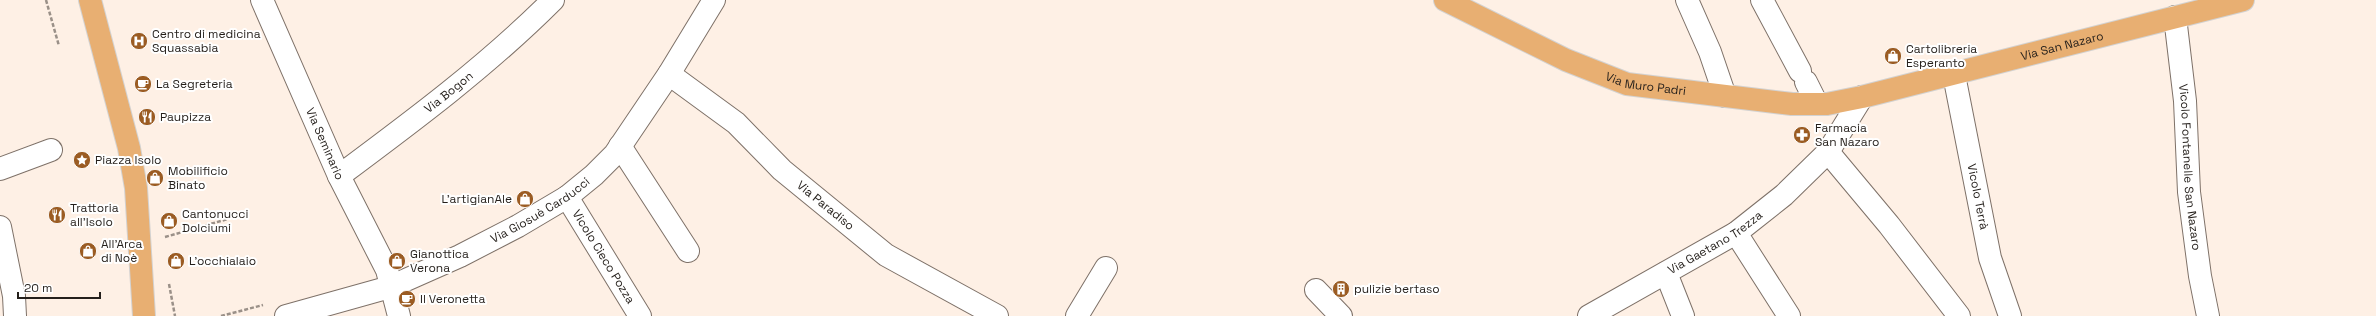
<svg xmlns="http://www.w3.org/2000/svg" width="2376" height="316" font-family="'Space Grotesk',sans-serif">
  <style>
    .lines { fill: none; stroke-linecap: round; stroke-linejoin: round }
    .minor-casing { stroke: #7e7168; stroke-width: 24 }
    .major-casing { stroke: #d3d2d1; stroke-width: 24 }
    .path { stroke: #9a9088; stroke-width: 2.5; stroke-dasharray: 4 2; stroke-linecap: butt }
    .minor { stroke: #fff; stroke-width: 22 }
    .major { stroke: #e8af72; stroke-width: 22 }
    .labels { text-anchor: middle; stroke-width: 4; stroke-linejoin: round; paint-order: stroke }
    .poi-label { font-size: 12px; fill: #241f1b; stroke: #fff; text-anchor: start }
    .street-label { font-size: 12px; fill: #241f1b; stroke: #fff }
  </style>
  <rect width="100%" height="100%" fill="#fef0e5"/>
  <g class="lines">
    <defs>
      <g id="minor">
        <path id="s1" d="M262,0L339,176L387,270L399,316"/>
        <path d="M1687,0L1710,52L1725,96"/>
        <path d="M1762,0L1800,71"/>
        <path id="s2" d="M2175,17L2185,101L2189,192L2200,276L2208,316"/>
        <path id="s3" d="M669,74L736,123L782,170L886,255L997,316"/>
        <path id="s4" d="M1954,75L1990,258L2010,316"/>
        <path d="M1806,82L1817,104"/>
        <path d="M620,146L688,251"/>
        <path d="M1828,152L1889,225L1959,316"/>
        <path d="M0,169L51,150"/>
        <path id="s5" d="M339,176C413,121 487,66 553,0"/>
        <path id="s6" d="M567,197L640,316"/>
        <path d="M0,227L14,296L15,316"/>
        <path d="M1736,233L1789,316"/>
        <path d="M1666,273L1683,316"/>
        <path d="M1316,290L1341,316"/>
        <path id="s7" d="M286,316L390,287L460,256L518,226L567,197L594,175L615,154L669,74L714,0"/>
        <path d="M1077,316L1106,268"/>
        <path id="s8" d="M1589,316L1736,233L1784,195L1828,152L1862,97"/>
      </g>
      <g id="major">
        <path d="M90,0L129,148L136,188L144,316"/>
        <path id="s9" d="M1445,0L1566,60L1627,84L1792,104H1827L1862,97L2243,0"/>
      </g>
    </defs>
    <use href="#minor" class="minor-casing"/>
    <use href="#major" class="major-casing"/>
    <g class="path">
      <path d="M46,0L59,46"/>
      <path d="M165,237L228,219"/>
      <path d="M169,284L175,316"/>
      <path d="M221,316L263,305"/>
    </g>
    <use href="#minor" class="minor"/>
    <use href="#major" class="major"/>
  </g>
  <defs>
    <symbol id="hospital-disc" viewBox="-11 -11 22 22"><circle r="9.5" fill="#9b5c23" stroke="#fff"/><path d="M-5-5h3v3.5h4V-5h3V5h-3V1.5h-4V5h-3Z" fill="#fff"/></symbol>
    <symbol id="shop-disc" viewBox="-11 -11 22 22"><circle r="9.5" fill="#9b5c23" stroke="#fff"/><path d="M-5-2.5h2.3a2.7 3.5 0 0 1 5.4 0H5L5.5 6h-11ZM-1.5-2.5h3a1.5 2.3 0 0 0-3 0Z" fill="#fff"/></symbol>
    <symbol id="cafe-disc" viewBox="-11 -11 22 22"><circle r="9.5" fill="#9b5c23" stroke="#fff"/><path d="M-5.5-4.5H6V0H3Q3 3.5 0 3.5H-2.5Q-5.5 3.5-5.5 0ZM3-3.2v2h1.7v-2ZM-6 4.5H4V6H-6Z" fill="#fff"/></symbol>
    <symbol id="restaurant-disc" viewBox="-11 -11 22 22"><circle r="9.5" fill="#9b5c23" stroke="#fff"/><path d="M-5-6h1v4h1v-4h1v4h1v-4h1v5L-1.5 .5V6h-2V.5L-5-1ZM5-6V6H3V1.5H1.5Q1.5-4 5-6Z" fill="#fff"/></symbol>
    <symbol id="pharmacy-disc" viewBox="-11 -11 22 22"><circle r="9.5" fill="#9b5c23" stroke="#fff"/><path d="M-2-6h4v4h4v4h-4v4h-4v-4h-4v-4h4Z" fill="#fff"/></symbol>
    <symbol id="sight-disc" viewBox="-11 -11 22 22"><circle r="9.5" fill="#9b5c23" stroke="#fff"/><path d="M0-6L1.8-2.2L6-1.7L2.9 1.2L3.7 5.4L0 3.3L-3.7 5.4L-2.9 1.2L-6-1.7L-1.8-2.2Z" fill="#fff"/></symbol>
    <symbol id="building-disc" viewBox="-11 -11 22 22"><circle r="9.5" fill="#9b5c23" stroke="#fff"/><path d="M-4-6H4V6H1V3H-1V6H-4ZM-2.5-4.3h1.7v1.8h-1.7ZM.8-4.3h1.7v1.8H.8ZM-2.5-1h1.7V.8h-1.7ZM.8-1h1.7V.8H.8Z" fill="#fff"/></symbol>
  </defs>
  <g fill-rule="evenodd">
    <use href="#hospital-disc" x="129" y="31" width="20" height="20"/>
    <use href="#shop-disc" x="1883" y="46" width="20" height="20"/>
    <use href="#cafe-disc" x="133" y="74" width="20" height="20"/>
    <use href="#restaurant-disc" x="137" y="107" width="20" height="20"/>
    <use href="#pharmacy-disc" x="1792" y="125" width="20" height="20"/>
    <use href="#sight-disc" x="72" y="150" width="20" height="20"/>
    <use href="#shop-disc" x="145" y="168" width="20" height="20"/>
    <use href="#shop-disc" x="515" y="189" width="20" height="20"/>
    <use href="#restaurant-disc" x="47" y="205" width="20" height="20"/>
    <use href="#shop-disc" x="159" y="211" width="20" height="20"/>
    <use href="#shop-disc" x="78" y="241" width="20" height="20"/>
    <use href="#shop-disc" x="166" y="251" width="20" height="20"/>
    <use href="#shop-disc" x="387" y="251" width="20" height="20"/>
    <use href="#building-disc" x="1331" y="279" width="20" height="20"/>
    <use href="#cafe-disc" x="397" y="289" width="20" height="20"/>
  </g>
  <g class="labels">
    <g class="poi-label">
      <text x="152" y="38">Centro di medicina<tspan x="152" dy="14">Squassabia</tspan></text>
      <text x="1906" y="53">Cartolibreria<tspan x="1906" dy="14">Esperanto</tspan></text>
      <text x="156" y="88">La Segreteria</text>
      <text x="160" y="121">Paupizza</text>
      <text x="1815" y="132">Farmacia<tspan x="1815" dy="14">San Nazaro</tspan></text>
      <text x="95" y="164">Piazza Isolo</text>
      <text x="168" y="175">Mobilificio<tspan x="168" dy="14">Binato</tspan></text>
      <text x="512" y="203" text-anchor="end">L'artigianAle</text>
      <text x="70" y="212">Trattoria<tspan x="70" dy="14">all'Isolo</tspan></text>
      <text x="182" y="218">Cantonucci<tspan x="182" dy="14">Dolciumi</tspan></text>
      <text x="101" y="248">All'Arca<tspan x="101" dy="14">di Noè</tspan></text>
      <text x="410" y="258">Gianottica<tspan x="410" dy="14">Verona</tspan></text>
      <text x="189" y="265">L'occhialaio</text>
      <text x="1354" y="293">pulizie bertaso</text>
      <text x="420" y="303">Il Veronetta</text>
    </g>
    <g class="street-label">
      <text dy="4" stroke="none"><textPath href="#s9" startOffset="644">Via San Nazaro</textPath></text>
      <text dy="4" stroke="none"><textPath href="#s9" startOffset="219">Via Muro Padri</textPath></text>
      <text dy="4" stroke="none"><textPath href="#s5" startOffset="138">Via Bogon</textPath></text>
      <text dy="4" stroke="none"><textPath href="#s1" startOffset="157">Via Seminario</textPath></text>
      <text dy="4" stroke="none"><textPath href="#s2" startOffset="151">Vicolo Fontanelle San Nazaro</textPath></text>
      <text dy="4" stroke="none"><textPath href="#s4" startOffset="124">Vicolo Terrà</textPath></text>
      <text dy="4" stroke="none"><textPath href="#s3" startOffset="205">Via Paradiso</textPath></text>
      <text dy="4" stroke="none"><textPath href="#s7" startOffset="277">Via Giosuè Carducci</textPath></text>
      <text dy="4" stroke="none"><textPath href="#s8" startOffset="146">Via Gaetano Trezza</textPath></text>
      <text dy="4" stroke="none"><textPath href="#s6" startOffset="70">Vicolo Cieco Pozza</textPath></text>
    </g>
  </g>
  <path d="M18 292v6h82v-6" fill="none" stroke="#241f1b" stroke-width="2"/>
  <text x="24" y="292" font-size="12" fill="#241f1b" stroke="#ffffff" stroke-width="3" paint-order="stroke">20 m</text>
</svg>
